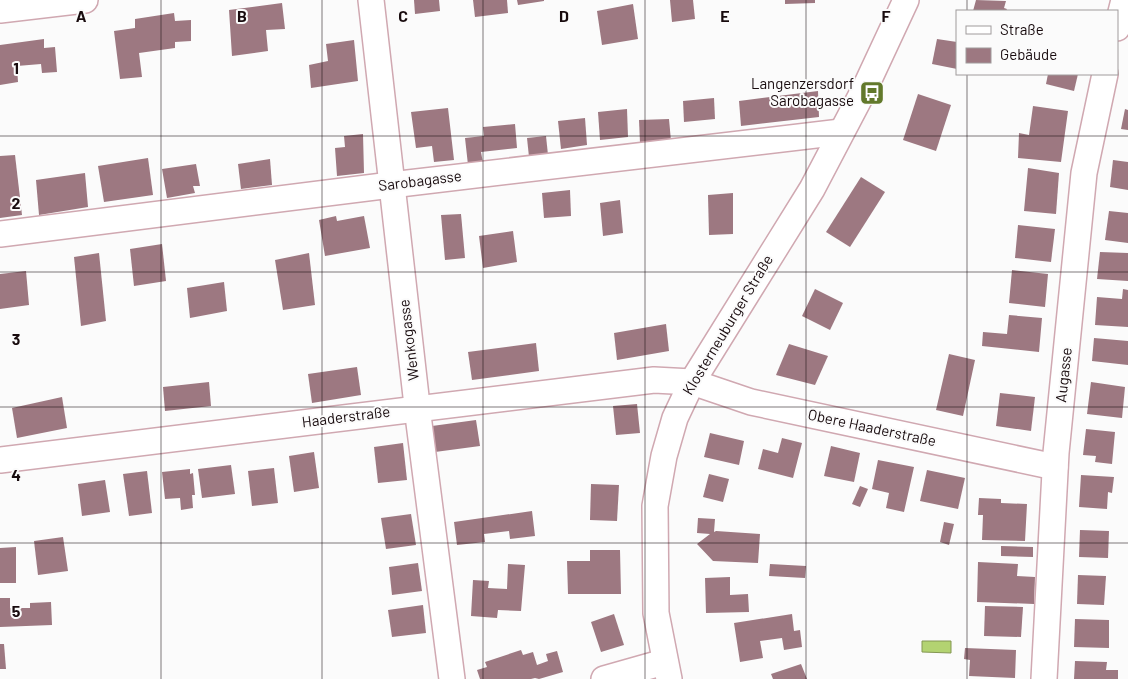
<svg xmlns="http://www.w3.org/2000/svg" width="1128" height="679" font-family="Barlow,sans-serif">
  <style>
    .water { fill: #b3d371; stroke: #849753 }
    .building { fill: #9d7881 }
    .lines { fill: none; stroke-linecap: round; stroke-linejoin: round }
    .minor-casing { stroke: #d0a8b1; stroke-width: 28 }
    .minor { stroke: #fff; stroke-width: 25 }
    .grid { fill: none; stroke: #180b0e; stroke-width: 1; stroke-opacity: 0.55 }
    .labels { text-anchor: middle; stroke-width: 4; stroke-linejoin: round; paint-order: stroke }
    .poi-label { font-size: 15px; fill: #180b0e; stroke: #fbfbfb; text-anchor: end }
    .street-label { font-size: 15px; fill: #180b0e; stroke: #fbfbfb }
    .grid-label { font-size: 16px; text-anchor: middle; font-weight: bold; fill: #180b0e; stroke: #fbfbfb; stroke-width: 4; stroke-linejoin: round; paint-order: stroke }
  </style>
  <rect width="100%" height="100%" fill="#fbfbfb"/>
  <path class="water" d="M922,641H951V653L922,652Z"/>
  <g class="building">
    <path d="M414,0H439L440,11L415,14Z"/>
    <path d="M473,0H507L508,13L475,17Z"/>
    <path d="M517,0H544V1L518,5Z"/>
    <path d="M670,0H693L695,19L672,22Z"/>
    <path d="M785,0H815V3L785,4Z"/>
    <path d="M976,0L1006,1L1004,8L1007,9L1006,11H973Z"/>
    <path d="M282,3L285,29L266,30L268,51L232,56L229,10Z"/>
    <path d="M633,4L638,39L602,45L597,11Z"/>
    <path d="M174,13L175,21L191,20V41L175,42V48L139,53L142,77L120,79L114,31L135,28V19Z"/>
    <path d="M44,39V48L55,47L57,72L42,73L41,64L17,66L18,82L0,85V45Z"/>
    <path d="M937,39L957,42V69L932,64Z"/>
    <path d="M354,40L358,81L311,88L309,65L328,61L326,44Z"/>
    <path d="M1048,74H1078L1074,91L1046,84Z"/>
    <path d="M818,91L819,117L741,126L739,101Z"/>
    <path d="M918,94L951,105L936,151L903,140Z"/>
    <path d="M714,98L715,119L684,122L683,101Z"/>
    <path d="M1033,106L1068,111L1061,162L1018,158L1019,133L1029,135Z"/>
    <path d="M448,108L454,160L434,162L432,146L416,148L411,112Z"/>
    <path d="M627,109L628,137L600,140L598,112Z"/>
    <path d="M1125,109L1128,110V130L1121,129Z"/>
    <path d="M585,118L587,145L561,149L558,121Z"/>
    <path d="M669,119L671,141L640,143L639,120Z"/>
    <path d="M515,124L517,148L481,152L483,163L468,165L465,138L484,136L483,127Z"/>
    <path d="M363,134L364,173L337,176L335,148L345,147L344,136Z"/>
    <path d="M546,136L548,155L529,157L527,138Z"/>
    <path d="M15,155L22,215L0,218V156Z"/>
    <path d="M148,158L153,195L104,202L98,166Z"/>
    <path d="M270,159L272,185L241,189L238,164Z"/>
    <path d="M1113,160L1128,162V190L1110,187Z"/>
    <path d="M196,164L200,186H193L195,193L167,198L162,169Z"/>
    <path d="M1028,168L1059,173L1056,214L1024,211Z"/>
    <path d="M85,173L88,207L39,215L36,180Z"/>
    <path d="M861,177L885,192L850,247L826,232Z"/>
    <path d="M570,190L571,216L544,218L542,193Z"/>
    <path d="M733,193V234L709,235L708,195Z"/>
    <path d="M620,200L623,233L603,236L600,203Z"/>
    <path d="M1109,211L1128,213V243L1105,240Z"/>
    <path d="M461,214L465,258L445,260L441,215Z"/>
    <path d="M336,216L337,221L364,216L370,248L325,256L319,220Z"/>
    <path d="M1018,225L1055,229L1051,262L1015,258Z"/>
    <path d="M513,231L517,262L483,268L479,236Z"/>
    <path d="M162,244L166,281L134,286L130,249Z"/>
    <path d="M1100,252L1128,253V281L1097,279Z"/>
    <path d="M99,253L106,321L81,326L74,257Z"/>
    <path d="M309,253L315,305L283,310L275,260Z"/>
    <path d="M1012,270L1048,274L1045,307L1009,303Z"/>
    <path d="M26,271L29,305L0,309V274Z"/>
    <path d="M224,282L227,311L190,318L187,288Z"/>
    <path d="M815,289L843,303L830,330L802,316Z"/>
    <path d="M1123,289L1128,290V327L1095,325L1097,297L1122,299Z"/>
    <path d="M1009,315L1042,318L1039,352L982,346L983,332L1007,334Z"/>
    <path d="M666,324L669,351L617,360L614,333Z"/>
    <path d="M1094,338L1128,341V365L1092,361Z"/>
    <path d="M536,343L539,371L472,380L468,352Z"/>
    <path d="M789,344L828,356L815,385L776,375Z"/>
    <path d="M949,354L975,360L963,416L936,410Z"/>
    <path d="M357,367L361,395L312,403L308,374Z"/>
    <path d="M209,382L211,406L165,411L163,387Z"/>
    <path d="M1091,382L1125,387L1122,418L1087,414Z"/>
    <path d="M1000,393L1035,397L1031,431L996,426Z"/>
    <path d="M62,397L67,428L17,438L12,408Z"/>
    <path d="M637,404L640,433L616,435L613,406Z"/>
    <path d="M476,420L480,446L435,452L432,426Z"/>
    <path d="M1086,429L1115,432L1112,464L1095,462L1096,456L1083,455Z"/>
    <path d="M710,433L744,441L739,465L704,457Z"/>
    <path d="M782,438L802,443L793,478L758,469L763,449L778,453Z"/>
    <path d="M403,443L407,480L378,483L374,447Z"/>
    <path d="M831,446L860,453L854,482L824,476Z"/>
    <path d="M314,452L319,488L294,492L289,456Z"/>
    <path d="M878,460L914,467L904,512L886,508L889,493L872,489Z"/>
    <path d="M231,465L235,494L202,498L198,469Z"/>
    <path d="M274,468L278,503L252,506L248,471Z"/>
    <path d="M190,469V474L193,473L195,495H192L193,508L181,510L180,498L165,499L162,472Z"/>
    <path d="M927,470L965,478L958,509L920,501Z"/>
    <path d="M147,471L152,513L129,516L123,474Z"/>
    <path d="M709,474L729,479L723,502L703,497Z"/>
    <path d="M1081,475L1114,477L1112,493L1108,492L1107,509L1079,507Z"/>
    <path d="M105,480L110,512L82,516L78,484Z"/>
    <path d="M591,484L619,485L617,521L590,520Z"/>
    <path d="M860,486L868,489L860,507L852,504Z"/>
    <path d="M979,498L1001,499V503L1027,504L1025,541L982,540L983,515H978Z"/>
    <path d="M532,511L535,536L510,539L509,531L484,534L485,542L457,545L454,522Z"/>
    <path d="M411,514L416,545L386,549L381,518Z"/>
    <path d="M698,518L715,519L714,532L716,531L760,534L758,563L713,561L697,544L710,534L697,533Z"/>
    <path d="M944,522L954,524L949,545L940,542Z"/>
    <path d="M1080,530L1109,531L1108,558L1079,557Z"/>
    <path d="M63,537L68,571L38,575L34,541Z"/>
    <path d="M1001,546L1033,547V557L1001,556Z"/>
    <path d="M16,547V583H0V548Z"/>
    <path d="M590,550H620L621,594H568L567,561H590Z"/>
    <path d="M978,562L1018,564L1017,576L1035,577L1034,604L977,602Z"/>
    <path d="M418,563L422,591L392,595L389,567Z"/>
    <path d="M508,564L525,565L521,611L498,610L497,618L471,616L473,580L489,581L488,588L507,589Z"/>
    <path d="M770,564L806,566L805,578L769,576Z"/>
    <path d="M1078,575L1106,576L1104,605L1077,604Z"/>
    <path d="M730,577V595L748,594L749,612L706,613L705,578Z"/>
    <path d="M0,598H10V608H30V603L51,602L52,625L0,627Z"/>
    <path d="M423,605L426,633L392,637L388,610Z"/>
    <path d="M985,606L1023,607L1021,637L984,636Z"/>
    <path d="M614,614L624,645L601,652L591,622Z"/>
    <path d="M792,614L794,631L800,630L802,647L784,650L782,638L760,641L763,658L740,662L734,623Z"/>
    <path d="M1075,619L1109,620V648L1074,647Z"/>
    <path d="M0,644H4L6,669H0Z"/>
    <path d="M965,648L1016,650L1015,678L969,676L970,660L964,659Z"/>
    <path d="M521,650L523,655L533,652L537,665L548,661L546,654L557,651L563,672L539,679L535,678L531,679H480L477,670L487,667L485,662Z"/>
    <path d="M1075,661L1107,662L1106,670H1118V679H1074Z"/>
    <path d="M801,664L807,679H773L771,674Z"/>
  </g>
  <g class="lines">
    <defs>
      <g id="minor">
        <path d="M371,0L419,423L452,679"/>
        <path d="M0,10L85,0"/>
        <path d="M1117,28L1124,0"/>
        <path d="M0,234L391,185L841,132"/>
        <path d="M0,460L654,380L692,382L751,402L1055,467"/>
        <path d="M604,679L664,662"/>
        <path d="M669,679L656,613L655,506L664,456L675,418L692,382L812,189L865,88L906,0"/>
        <path d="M1044,679L1056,453L1084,173L1105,74"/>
      </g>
    </defs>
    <use href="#minor" class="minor-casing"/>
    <use href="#minor" class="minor"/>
  </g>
  <path class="grid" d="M161,0V679M322,0V679M483,0V679M645,0V679M806,0V679M967,0V11M967,74V679M0,136H1128M0,272H1128M0,407H1128M0,543H1128"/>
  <defs>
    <symbol id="bus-square" viewBox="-11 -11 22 22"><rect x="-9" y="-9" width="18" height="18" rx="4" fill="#62792b" stroke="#fbfbfb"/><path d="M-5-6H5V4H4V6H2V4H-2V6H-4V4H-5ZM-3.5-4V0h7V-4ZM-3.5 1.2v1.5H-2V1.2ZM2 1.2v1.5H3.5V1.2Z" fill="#fff"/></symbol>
  </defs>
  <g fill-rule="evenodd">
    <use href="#bus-square" x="858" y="79" width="28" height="28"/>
  </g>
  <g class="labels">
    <g class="poi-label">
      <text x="854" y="89">Langenzersdorf<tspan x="854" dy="17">Sarobagasse</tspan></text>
    </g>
    <g class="street-label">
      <text transform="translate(420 181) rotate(-7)" y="5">Sarobagasse</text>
      <text transform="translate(728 325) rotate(-59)" y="5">Klosterneuburger Straße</text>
      <text transform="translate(409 340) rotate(-97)" y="5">Wenkogasse</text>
      <text transform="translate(1064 375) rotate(-84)" y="5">Augasse</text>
      <text transform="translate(346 417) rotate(-7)" y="5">Haaderstraße</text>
      <text transform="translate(872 428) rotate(12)" y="5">Obere Haaderstraße</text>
    </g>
  </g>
  <g class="grid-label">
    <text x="81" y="22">A</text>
    <text x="242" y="22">B</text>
    <text x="403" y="22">C</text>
    <text x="564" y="22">D</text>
    <text x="725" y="22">E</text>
    <text x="886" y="22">F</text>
    <text x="16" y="74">1</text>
    <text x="16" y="209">2</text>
    <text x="16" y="345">3</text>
    <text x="16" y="481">4</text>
    <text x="16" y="617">5</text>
  </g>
  <rect x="956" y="10" width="162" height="65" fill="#fbfbfb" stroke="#a09b9c"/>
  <rect x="966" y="26" width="25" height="8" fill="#ffffff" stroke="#a09b9c"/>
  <text x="1000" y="35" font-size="15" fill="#180b0e">Straße</text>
  <rect x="966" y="48" width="25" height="15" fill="#9d7881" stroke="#a09b9c"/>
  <text x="1000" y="60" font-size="15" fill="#180b0e">Gebäude</text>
</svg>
